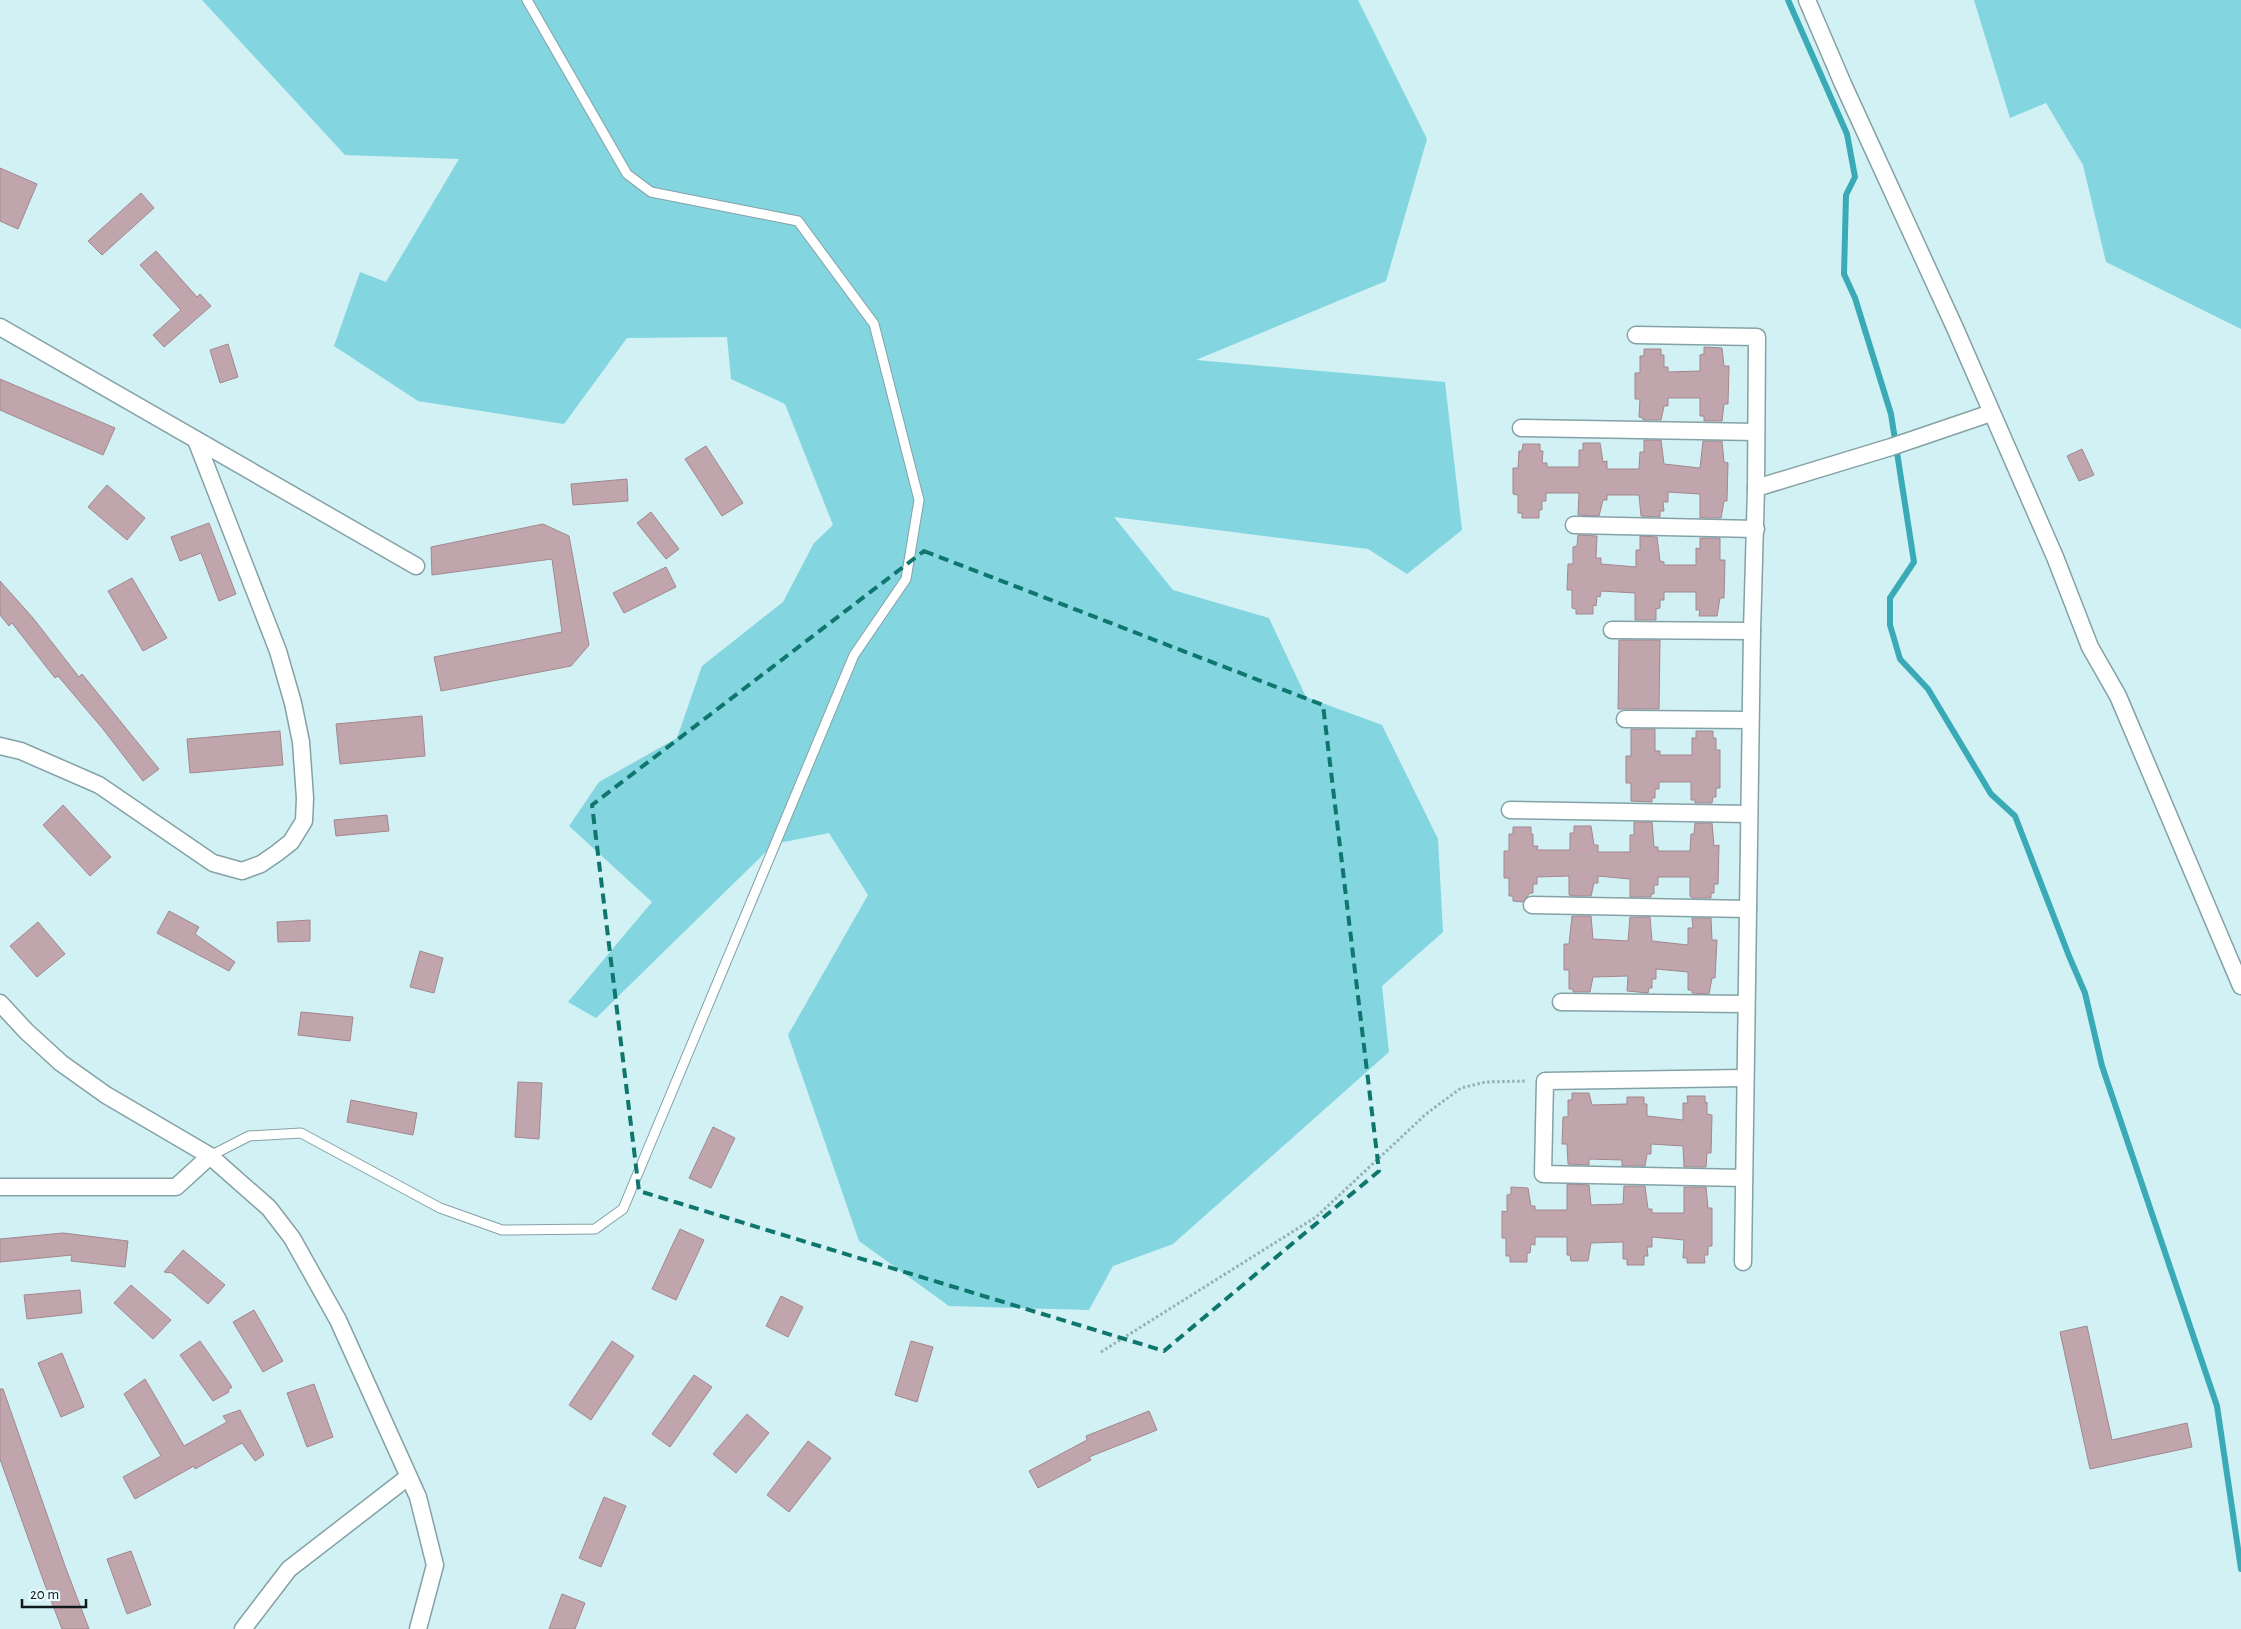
<svg xmlns="http://www.w3.org/2000/svg" width="2241" height="1629" font-family="'Alegreya Sans',sans-serif">
  <style>
    .green { fill: #83d5df }
    .lines { fill: none; stroke-linecap: round; stroke-linejoin: round }
    .stream { stroke: #39aab6; stroke-width: 6 }
    .building { fill: #c1a5ac; stroke: #a2878e }
    .lane-casing { stroke: #84a2a6; stroke-width: 11 }
    .street-casing { stroke: #84a2a6; stroke-width: 19 }
    .path { stroke: #96b0b3; stroke-width: 3; stroke-dasharray: 2.5 2.5; stroke-linecap: butt }
    .lane { stroke: #fff; stroke-width: 9 }
    .street { stroke: #fff; stroke-width: 16 }
    .marked { fill: none; stroke: #0f766e; stroke-width: 4; stroke-dasharray: 10 6; stroke-linejoin: round }
  </style>
  <rect width="100%" height="100%" fill="#d1f1f5"/>
  <g class="green">
    <path d="M202,0H1358L1427,139L1386,281L1196,360L1445,382L1462,530L1407,574L1368,549L1114,517L1173,590L1269,618L1306,697L1382,725L1438,839L1443,932L1382,986L1389,1052L1173,1244L1113,1266L1089,1310L949,1306L859,1241L788,1035L868,895L829,833L774,844L596,1018L568,1002L652,902L569,826L599,782L677,738L702,666L783,602L814,543L833,525L785,404L731,379L727,337L627,338L564,424L418,401L334,346L360,272L386,282L459,159L345,155Z"/>
    <path d="M1974,0H2241V329L2106,262L2083,165L2046,103L2010,118Z"/>
  </g>
  <g class="lines">
    <path class="stream" d="M1788,0L1847,134L1855,177L1846,195L1844,274L1855,298L1891,414L1914,562L1890,598V625L1900,659L1928,689L1991,794L2015,816L2069,956L2085,993L2102,1066L2217,1406L2241,1569"/>
  </g>
  <g class="building">
    <path d="M0,168L37,184L18,229L0,221Z"/>
    <path d="M141,193L154,208L102,255L88,241Z"/>
    <path d="M156,251L197,297L200,294L211,306L164,347L153,335L181,310L140,265Z"/>
    <path d="M228,344L238,377L220,383L210,350Z"/>
    <path d="M1704,347L1722,348L1724,366H1729L1728,404H1724L1722,421H1704V416H1700V398H1668V406H1664L1661,420H1643V418L1639,417L1640,399H1635V373H1640V356H1644V349H1661V355H1664V367H1668V372L1700,371V355L1704,354Z"/>
    <path d="M0,379L115,428L103,455L0,410Z"/>
    <path d="M1644,440H1661L1664,464L1700,468L1703,441H1722L1724,462L1728,463L1727,501H1724L1721,518H1700V494L1668,492V502H1663L1664,511H1660V517L1641,516L1639,495H1607V500H1603L1599,516L1578,515L1579,493H1546V501H1542V510H1539V518H1522V513H1518V495L1513,494V468H1518L1519,451H1522L1523,444H1540V451H1543L1542,463H1547V467H1579V450H1583V443H1600L1603,462L1607,461V469H1639L1640,452H1644Z"/>
    <path d="M706,446L743,503L722,516L685,459Z"/>
    <path d="M2082,449L2094,475L2079,481L2067,456Z"/>
    <path d="M627,479L628,501L573,505L571,484Z"/>
    <path d="M107,485L145,518L127,540L88,507Z"/>
    <path d="M651,512L679,549L666,559L637,523Z"/>
    <path d="M209,523L236,594L219,601L201,553L180,561L171,537Z"/>
    <path d="M543,524L569,536L589,645L571,666L441,691L434,657L562,632L552,559L432,575L431,547Z"/>
    <path d="M1578,535L1597,536L1596,558H1601V564L1636,567V550H1640V536L1657,537L1660,561L1664,562V565H1696V548L1700,549V538H1720V560H1725L1724,598H1720L1717,616H1699L1700,610H1696V592H1664V600H1660V608L1656,609V620H1635V593L1601,591L1600,597L1597,596L1596,606L1593,605V614H1576V609L1572,608V590H1567L1568,564H1573V547L1577,546Z"/>
    <path d="M666,567L676,587L624,613L613,593Z"/>
    <path d="M132,578L167,638L143,651L108,591Z"/>
    <path d="M0,581L33,618L79,677L82,674L159,769L143,781L103,729L58,676L55,678L12,623L9,626L0,615Z"/>
    <path d="M1619,640H1660L1659,709H1618Z"/>
    <path d="M422,716L425,756L340,764L336,724Z"/>
    <path d="M1631,729H1655V751H1660V755H1692V738H1696V731H1713V738H1716V750H1720V788H1716V797H1713L1712,803H1695V800H1691V782H1659V789H1655V798H1652V802L1631,801V783H1626V756H1631Z"/>
    <path d="M280,731L283,765L190,773L187,739Z"/>
    <path d="M63,805L111,857L90,876L43,825Z"/>
    <path d="M387,815L389,831L336,836L334,820Z"/>
    <path d="M1634,822H1652L1654,847H1658V851H1690L1691,834H1694L1695,823H1712L1714,846L1719,845L1718,884H1714V893H1711V898H1692L1690,896V877H1658V885H1654V894H1651V897H1630V879L1598,876V883H1594L1591,896H1573L1569,895V876L1537,877V884H1533V893H1530L1523,902L1513,901V896H1509V878H1504V851H1509V834H1513V827H1531V834H1533V846H1538L1537,850H1570V833H1574V826H1591L1594,845H1598V852H1630V835H1634Z"/>
    <path d="M169,911L199,927L195,934L235,962L229,971L157,933Z"/>
    <path d="M1572,916H1591L1593,939L1628,941L1630,917H1650L1652,941L1688,945V928H1693L1692,918H1711L1712,940H1717L1715,978H1712L1709,994L1692,993V990H1688V972L1656,969V979H1652V988H1649L1648,993L1627,991L1628,976L1593,977L1590,992H1573V989H1569V970H1564V944H1569Z"/>
    <path d="M310,920V941L278,942L277,922Z"/>
    <path d="M38,922L65,954L37,977L10,946Z"/>
    <path d="M420,951L443,958L434,993L410,987Z"/>
    <path d="M301,1012L353,1017L350,1041L298,1035Z"/>
    <path d="M518,1082L542,1083L539,1139L515,1137Z"/>
    <path d="M1572,1093H1589L1592,1105L1627,1104V1097H1644V1104H1647V1116L1683,1120V1103H1688L1687,1096H1705V1103L1707,1102V1114L1712,1115L1711,1153H1707L1706,1167H1684L1683,1146L1651,1144V1154H1647L1645,1166H1622V1160L1589,1159V1165L1568,1164L1567,1144H1562L1563,1117H1568V1100H1572Z"/>
    <path d="M351,1100L417,1113L413,1135L347,1122Z"/>
    <path d="M713,1127L735,1138L711,1188L689,1178Z"/>
    <path d="M1567,1184L1589,1185L1591,1205L1623,1204L1624,1186H1645L1648,1209H1652V1213H1684V1187H1706L1708,1208H1712V1246H1708V1255H1704L1705,1263H1687V1258H1683L1684,1240L1652,1237V1247H1647L1648,1256H1644V1265H1627V1259H1623V1242L1591,1243L1588,1261H1571L1570,1255H1567V1237H1535V1245L1531,1244L1530,1253H1527V1262H1510V1256H1506V1238H1502V1211L1507,1212V1195L1511,1194V1187L1528,1188L1531,1206H1535V1210H1567Z"/>
    <path d="M680,1229L704,1240L676,1300L652,1289Z"/>
    <path d="M63,1233L128,1241L125,1267L71,1261L72,1255L0,1262V1239Z"/>
    <path d="M183,1250L225,1285L208,1304L172,1273L164,1272Z"/>
    <path d="M131,1285L171,1320L153,1339L114,1303Z"/>
    <path d="M80,1290L82,1313L27,1319L24,1295Z"/>
    <path d="M781,1296L803,1307L788,1337L766,1326Z"/>
    <path d="M254,1310L283,1361L263,1372L233,1322Z"/>
    <path d="M2087,1326L2112,1440L2187,1423L2192,1447L2090,1469L2060,1332Z"/>
    <path d="M200,1341L232,1387L228,1390L229,1392L213,1401L180,1355Z"/>
    <path d="M612,1341L634,1356L591,1420L569,1405Z"/>
    <path d="M911,1341L933,1347L917,1402L895,1395Z"/>
    <path d="M62,1353L84,1407L61,1417L38,1363Z"/>
    <path d="M694,1375L712,1387L670,1447L652,1434Z"/>
    <path d="M145,1379L184,1446L227,1422L223,1416L240,1410L264,1455L255,1461L242,1443L195,1469L194,1466L135,1499L123,1477L161,1456L124,1394Z"/>
    <path d="M314,1384L333,1437L307,1447L287,1393Z"/>
    <path d="M0,1389H3L65,1566L89,1629H62L45,1585L0,1459Z"/>
    <path d="M1149,1411L1157,1430L1089,1457L1091,1460L1038,1488L1029,1471L1087,1440L1086,1436Z"/>
    <path d="M747,1414L769,1433L736,1473L713,1454Z"/>
    <path d="M808,1441L831,1458L789,1512L767,1495Z"/>
    <path d="M604,1497L626,1506L601,1567L579,1558Z"/>
    <path d="M131,1551L151,1605L127,1614L107,1559Z"/>
    <path d="M562,1594L585,1603L575,1629H549Z"/>
  </g>
  <g class="lines">
    <defs>
      <path id="lane" d="M210,1156L249,1136L301,1133L440,1208L502,1230L595,1229L623,1209L854,655L906,579L919,500L874,324L798,221L651,192L627,174L527,0"/>
      <g id="street">
        <path d="M1807,0L1843,84L1955,328L2055,557L2090,647L2118,696L2241,986"/>
        <path d="M0,327L416,566"/>
        <path d="M1636,335L1757,337L1756,488"/>
        <path d="M1521,428L1756,432"/>
        <path d="M1574,525L1756,529"/>
        <path d="M1612,630L1752,631"/>
        <path d="M1625,719L1750,720"/>
        <path d="M0,746L21,751L99,785L213,863L242,871L261,864L277,853L291,842L304,821L305,798L301,742L293,703L278,651L196,440"/>
        <path d="M1510,810L1749,814"/>
        <path d="M1532,905L1748,909"/>
        <path d="M1561,1002L1746,1004"/>
        <path d="M0,1003L26,1031L61,1063L106,1095L210,1156L269,1208L292,1238L338,1320L418,1497L435,1565L418,1629"/>
        <path d="M1744,1178L1543,1174L1545,1081L1745,1078"/>
        <path d="M0,1187H176L210,1156"/>
        <path d="M1743,1262L1752,631L1756,488L1891,447L1991,413"/>
        <path d="M243,1629L289,1569L408,1477"/>
      </g>
    </defs>
    <use href="#lane" class="lane-casing"/>
    <use href="#street" class="street-casing"/>
    <path class="path" d="M1101,1352L1316,1217L1426,1114L1461,1088L1486,1082L1527,1081"/>
    <use href="#lane" class="lane"/>
    <use href="#street" class="street"/>
  </g>
  <path class="marked" d="M924,551L1323,705L1379,1171L1164,1351L639,1191L592,805Z"/>
  <path d="M22 1599v8h64v-8" fill="none" stroke="#0d191a" stroke-width="2.5"/>
  <text x="30" y="1599" font-size="15" fill="#0d191a" stroke="#e9fcfe" stroke-width="4" paint-order="stroke">20 m</text>
</svg>
